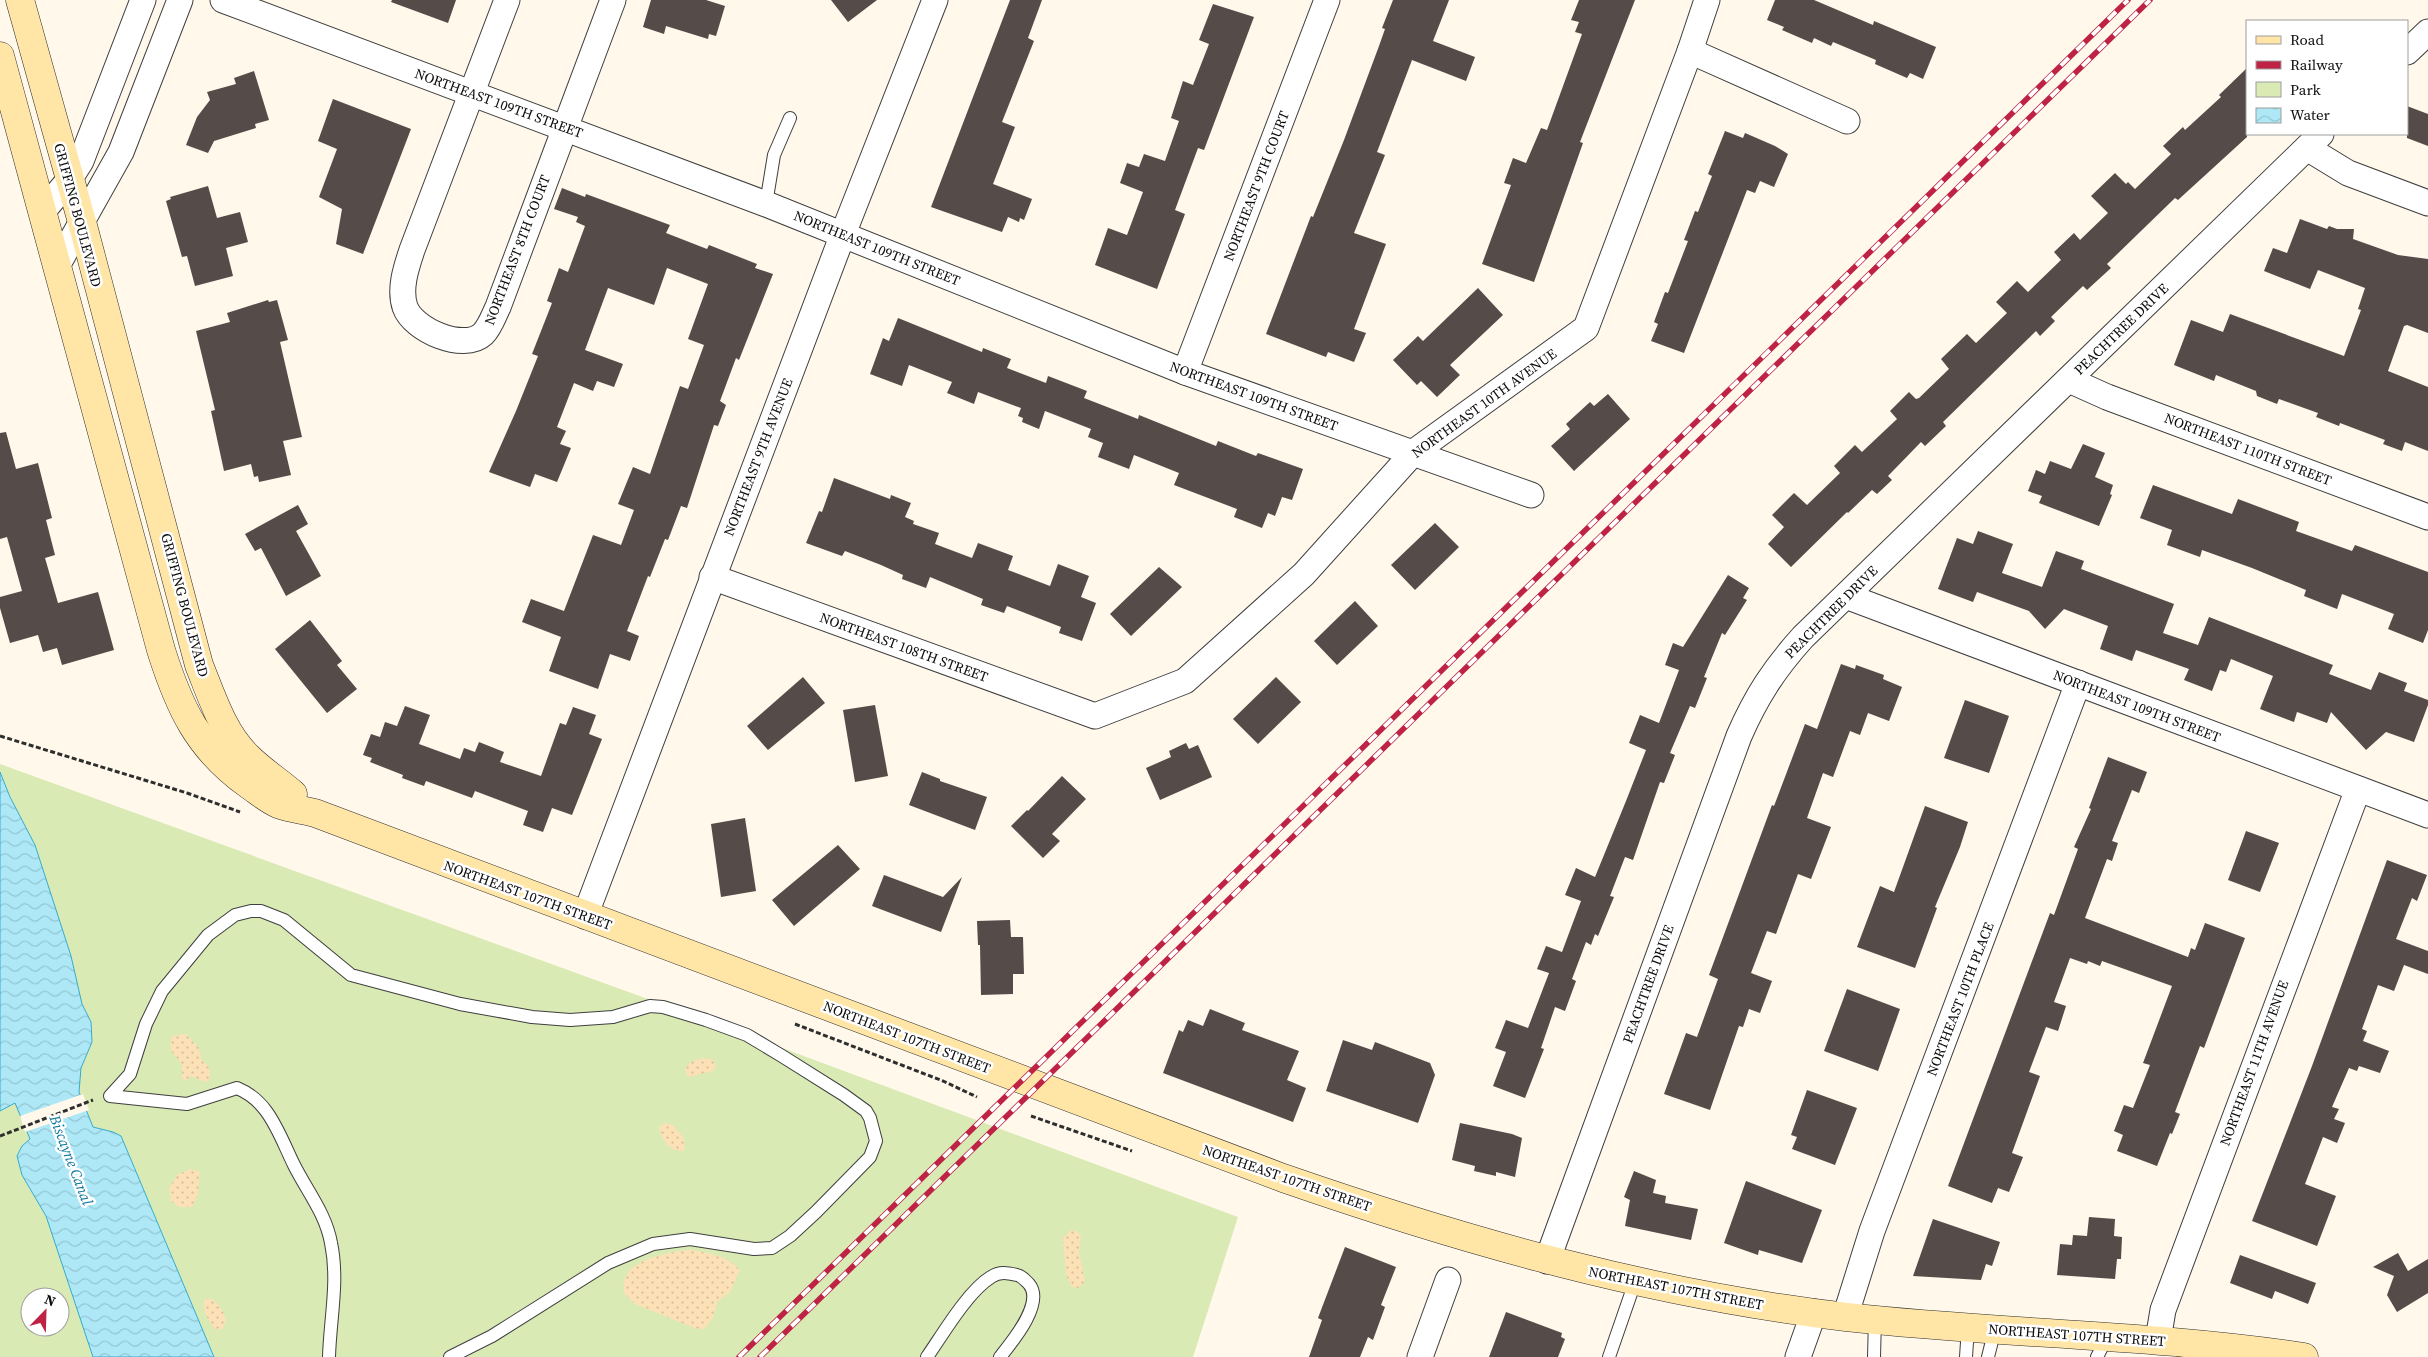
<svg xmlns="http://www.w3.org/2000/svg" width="2428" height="1357" font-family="'Source Serif 4',serif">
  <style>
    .green { fill: #d9eab4; fill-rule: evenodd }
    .sand { fill: url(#sand-dots) }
    .water { fill: url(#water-waves); stroke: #34acd0 }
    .pier { fill: #fff8eb }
    .building { fill: #554b48 }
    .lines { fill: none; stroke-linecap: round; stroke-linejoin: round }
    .lane-casing { stroke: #3f3f3f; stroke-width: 14 }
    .street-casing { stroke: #3f3f3f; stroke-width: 27 }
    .secondary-casing { stroke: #2e2e2e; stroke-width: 29 }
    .path { stroke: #2e2e2e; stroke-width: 3; stroke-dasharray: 5 2.5; stroke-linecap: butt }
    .lane { stroke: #fff; stroke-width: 12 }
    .street { stroke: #fff; stroke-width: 25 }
    .secondary { stroke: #ffe6a6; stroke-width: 28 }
    .rail-casing { stroke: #be2244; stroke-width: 5.5 }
    .rail { stroke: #fff; stroke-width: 4; stroke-dasharray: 11; stroke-linecap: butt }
    .labels { text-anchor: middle; stroke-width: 5; stroke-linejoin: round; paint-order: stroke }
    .street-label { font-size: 14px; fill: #0c0c0c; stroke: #fff }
    .water-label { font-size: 15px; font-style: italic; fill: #137a9f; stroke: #fff }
  </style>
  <defs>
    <pattern id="sand-dots" width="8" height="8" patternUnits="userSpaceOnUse" patternTransform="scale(1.25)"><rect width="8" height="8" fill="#fce0b6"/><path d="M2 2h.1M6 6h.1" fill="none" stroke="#d7bf9b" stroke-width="1.8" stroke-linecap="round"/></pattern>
    <pattern id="water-waves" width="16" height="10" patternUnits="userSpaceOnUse" patternTransform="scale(1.25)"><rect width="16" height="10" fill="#aee8f7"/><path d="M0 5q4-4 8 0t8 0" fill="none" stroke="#94c6d3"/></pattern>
  </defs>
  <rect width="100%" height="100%" fill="#fff8eb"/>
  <path class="green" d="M0,764L747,1035L1238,1217L1193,1357H0ZM30,1297H60V1327H30Z"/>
  <g class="sand">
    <path d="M186,1034L199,1048L201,1059L209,1067L210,1079L206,1082L190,1076L188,1080H184L182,1077V1065C175,1052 167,1055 172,1036Z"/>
    <path d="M704,1058L713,1060L716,1066L713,1071L688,1077L685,1069L692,1061Z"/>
    <path d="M664,1123L673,1125L684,1138L685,1148L683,1151C670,1152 662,1140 659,1128Z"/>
    <path d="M191,1169L200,1172L198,1195L192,1207H179L171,1201L169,1188L178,1174Z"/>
    <path d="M1071,1230L1076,1231L1081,1235L1079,1253L1085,1281L1079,1288L1072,1287L1066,1275L1063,1238Z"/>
    <path d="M691,1250C709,1253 728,1256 740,1270L730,1292L717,1302L713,1318L704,1329H697L635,1304L624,1293C624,1286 623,1280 627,1274C636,1258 674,1251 691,1250Z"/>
    <path d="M206,1298L214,1300C221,1308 231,1319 222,1329L216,1330C209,1322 200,1308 206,1298Z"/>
  </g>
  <path class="water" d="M0,772L10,797L35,845L71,956L82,1004L91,1022L92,1042L81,1068L79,1092L93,1127L113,1132L121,1136L214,1357H93L46,1216L22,1175L17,1156L22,1146L30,1139L15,1103L0,1111Z"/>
  <path class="pier" d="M83,1094L89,1110L25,1132L20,1116Z"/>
  <g class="building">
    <path d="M392,0H456L448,23L391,2Z"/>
    <path d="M651,0H706L725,6L716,36L709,34L708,39L666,26L664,34L643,27Z"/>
    <path d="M831,0H877L848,22Z"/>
    <path d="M1010,0H1042L1028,38L1034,41L1002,122L1015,127L993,184L1032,199L1024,220L1020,218L1019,222L1008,217L1002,232L931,207Z"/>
    <path d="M1393,0H1449L1433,41L1475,57L1466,81L1412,60L1377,152L1385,155L1354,233L1386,244L1354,329L1366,333L1354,362L1328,352L1326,357L1266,334L1311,216L1313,217L1344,140L1379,46L1385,29L1382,28Z"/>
    <path d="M1579,0H1635L1580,142L1583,143L1534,282L1482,264L1511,185L1504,183L1513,158L1526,163L1541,128L1547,130L1582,34L1575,32L1579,22L1571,20Z"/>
    <path d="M1775,0H1814L1873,25L1874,21L1936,47L1923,79L1910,73L1907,78L1875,64L1876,60L1833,42L1831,46L1814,38L1812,43L1782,30L1784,27L1767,20Z"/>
    <path d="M1213,4L1254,17L1204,150L1198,148L1175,210L1185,214L1157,289L1095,265L1108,228L1127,235L1143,192L1120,183L1127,163L1139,167L1144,154L1165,161L1179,121L1171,118L1183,81L1193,85L1209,44L1199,40Z"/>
    <path d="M2247,68V137L2178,200L2175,198L2107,264L2111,268L2087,290L2083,286L2051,317L2055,321L2040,336L2036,331L1943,422L1946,426L1925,446L1921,442L1888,476L1892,480L1877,494L1872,490L1848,513L1847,512L1791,567L1768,544L1784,527L1772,515L1794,493L1807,505L1840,473L1834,466L1855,445L1862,452L1863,451L1897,419L1890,411L1909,392L1916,399L1919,398L1949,369L1941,359L1967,334L1976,343L2007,313L1996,302L2017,281L2028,292L2061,260L2054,252L2074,233L2080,240L2108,213L2091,196L2115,173L2126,184L2128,182L2135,189L2171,154L2163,146L2183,127L2185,130L2221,97L2219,95Z"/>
    <path d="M254,71L269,120L255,124L256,128L214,141L208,153L186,145L197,117L210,100L207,92L236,84L234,78Z"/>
    <path d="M333,99L411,129L363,254L336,244L342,209L319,197L337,149L318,141Z"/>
    <path d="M2407,106L2428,114V146L2407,138Z"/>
    <path d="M1725,131L1743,138L1745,133L1775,146L1788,154L1774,187L1760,181L1755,193L1747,190L1684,353L1651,341L1658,324L1654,322L1665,292L1668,293L1688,241L1684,240L1695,211L1698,212L1712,176L1708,174Z"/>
    <path d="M208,186L217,218L240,212L248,242L226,248L233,276L195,286L187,256L182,257L166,201L171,199L170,197Z"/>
    <path d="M562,188L585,197L586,194L670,225L666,233L707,249L709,245L757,264L755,268L773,274L739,360L736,358L720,401L726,405L718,426L714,425L687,508L681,506L668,540L665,539L650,577L648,576L627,631L639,636L630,661L610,654L598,689L549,671L561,637L522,622L531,599L564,611L593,535L621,545L634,510L618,504L633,467L650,474L680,386L688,389L704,345L688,339L708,284L667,268L654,305L608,288L585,350L623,364L614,387L597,381L593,391L574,383L557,427L566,431L560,444L571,448L557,482L535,474L530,487L489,472L516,411L538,356L532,354L552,303L547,301L559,268L568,272L585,226L576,222L578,217L554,209Z"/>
    <path d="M2300,219L2327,229L2329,226L2337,229H2354L2353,239L2398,255L2428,259V333L2407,325L2404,326L2388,371L2428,387V451L2405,442L2402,451L2383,444L2385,440L2340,423L2339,426L2316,417L2318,413L2279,399L2277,404L2257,396L2256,391L2216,375L2214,381L2174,365L2191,320L2223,332L2230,314L2344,356L2361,310L2358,309L2365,288L2318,270L2310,289L2264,271L2273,248L2287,253Z"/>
    <path d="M1478,288L1503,315L1450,365L1460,375L1437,397L1421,381L1417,385L1393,360L1418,336L1423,341Z"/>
    <path d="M268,300L269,302L277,300L288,340L280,342L302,437L283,441L291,475L259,482L258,476L254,477L251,464L224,471L211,411L215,410L196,331L230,322L227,313Z"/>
    <path d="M898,318L982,352L983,348L1011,359L1007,368L1046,383L1048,376L1087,391L1084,398L1138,419L1139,415L1216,446L1218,441L1256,456L1258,453L1303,469L1292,500L1282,497L1275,516L1268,513L1262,528L1234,517L1237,509L1174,485L1179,473L1134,455L1129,469L1098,457L1103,443L1088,437L1091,429L1045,411L1039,429L1022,422L1023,418L1018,416L1021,408L978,392L974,404L947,393L952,382L909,365L902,386L870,374L883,338L889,341Z"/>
    <path d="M1608,394L1630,419L1574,471L1551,446L1570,429L1566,424L1590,402L1594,406Z"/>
    <path d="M6,432L16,469L38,463L52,518L46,520L55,555L45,558L58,603L98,592L114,650L62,665L57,648L43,652L38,635L10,643L0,608V597L22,591L7,537L0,539V433Z"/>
    <path d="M2083,444L2105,453L2095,477L2113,485L2110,494L2112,495L2099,526L2039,503L2042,496L2028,491L2036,470L2045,474L2050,461L2071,469Z"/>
    <path d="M834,478L890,499L891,495L911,503L905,517L914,521L913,524L939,533L935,544L972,558L978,543L1013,556L1008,570L1050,586L1058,564L1089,576L1081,597L1096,603L1082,641L1059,633L1061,627L1007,606L1004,613L981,605L983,599L930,577L926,588L902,579L903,575L881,565L845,551L842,556L806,543L819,511L822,512Z"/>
    <path d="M2153,485L2232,514L2238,499L2299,522L2296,531L2352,551L2355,545L2428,572V630L2423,643L2388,629L2394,614L2342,594L2337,609L2304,596L2306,590L2252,568L2202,550L2200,557L2167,545L2172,530L2140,518Z"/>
    <path d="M298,505L308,524L296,531L321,576L286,596L261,548L255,551L245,534Z"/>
    <path d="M1435,523L1459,547L1415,590L1391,565Z"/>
    <path d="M1978,531L2013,544L2002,573L2042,587L2056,551L2084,561L2081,569L2174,604L2163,633L2198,645L2209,617L2333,665L2329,674L2371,690L2379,672L2407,683L2404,691L2428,700V705L2414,742L2386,732L2366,750L2331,712L2327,723L2297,712L2294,722L2260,709L2273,676L2231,659L2226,672L2220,670L2212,691L2184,680L2189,669L2136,650L2132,661L2100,649L2108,626L2064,609L2045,629L2029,611L1977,592L1973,602L1938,589L1957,538L1973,544Z"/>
    <path d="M1159,567L1182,587L1131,636L1110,614Z"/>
    <path d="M1728,575L1749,588L1743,598L1747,600L1725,635L1722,633L1704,677L1707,678L1695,708L1690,706L1670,753L1675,755L1664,783L1660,782L1633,860L1625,857L1610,896L1614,897L1598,936L1595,934L1591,945L1586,942L1572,979L1576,981L1565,1011L1555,1007L1541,1048L1544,1049L1525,1098L1493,1086L1506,1052L1495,1048L1506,1020L1528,1028L1549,973L1537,969L1546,946L1562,952L1581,901L1565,895L1576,868L1595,877L1626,801L1646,750L1629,743L1640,715L1659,723L1679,670L1665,665L1673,643L1683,647Z"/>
    <path d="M1355,601L1378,626L1337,665L1314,641Z"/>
    <path d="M310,620L342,661L337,665L357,689L327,713L275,649Z"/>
    <path d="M1841,664L1855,669L1856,665L1884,675L1883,679L1902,687L1889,721L1868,713L1860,735L1850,731L1833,777L1823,773L1807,818L1831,827L1811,879L1798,874L1776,934L1767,931L1751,973L1772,981L1760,1013L1749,1009L1743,1027L1739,1026L1710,1110L1664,1094L1686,1033L1697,1037L1718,979L1709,975L1772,805L1774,806L1805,724L1817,729Z"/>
    <path d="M803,677L825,703L768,750L747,726Z"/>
    <path d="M1276,677L1301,702L1258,744L1233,719Z"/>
    <path d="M1965,700L2009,716L1989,773L1944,758Z"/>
    <path d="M875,705L888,776L855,782L843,710Z"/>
    <path d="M405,706L430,715L419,744L460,759L464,748L475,752L479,742L504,752L500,762L541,776L560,723L566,725L573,707L596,715L589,734L602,739L572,815L552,808L543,832L523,825L528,811L475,791L472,798L426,781L424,786L402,778L403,775L370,762L372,758L363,755L371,734L380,737L385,722L397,726Z"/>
    <path d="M1186,743L1189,749L1198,745L1212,777L1160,800L1146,768L1171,757L1169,751Z"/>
    <path d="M2108,757L2147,772L2139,793L2132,790L2112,841L2118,843L2112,861L2107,859L2085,918L2188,957L2191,948L2195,950L2205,923L2245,938L2204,1048L2200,1046L2175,1112L2180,1114L2172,1134L2170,1133L2157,1166L2117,1151L2123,1135L2114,1131L2124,1105L2133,1108L2150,1065L2143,1063L2172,986L2102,961L2100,966L2088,961L2087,964L2070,958L2054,1002L2066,1006L2058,1031L2046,1027L2029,1072L2040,1076L2012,1153L2023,1157L2009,1192L1998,1188L1992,1203L1948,1186L2050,913L2054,915L2078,849L2074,847L2091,809L2089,808Z"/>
    <path d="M922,772L940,779V781L987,797L975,830L909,805Z"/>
    <path d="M1062,776L1086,799L1052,834L1060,841L1043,858L1011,826L1027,810L1028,811Z"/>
    <path d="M1925,806L1968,822L1960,847L1935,907L1937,908L1915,968L1857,947L1880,886L1894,892Z"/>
    <path d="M745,818L756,891L721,897L711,824Z"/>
    <path d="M2246,831L2279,843L2260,892L2228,880Z"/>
    <path d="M838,845L860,869L794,926L772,900Z"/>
    <path d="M2387,860L2427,875L2417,901L2412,898L2396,939L2428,951V974L2404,965L2394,991L2378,985L2362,1029L2367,1031L2363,1041L2389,1051L2380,1073L2359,1066L2357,1071L2349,1068L2332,1107L2339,1109L2334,1119L2345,1123L2337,1143L2323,1137L2305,1184L2336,1196L2317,1246L2252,1221L2312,1066Z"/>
    <path d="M884,875L943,897L962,877L941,932L872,906Z"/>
    <path d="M1010,920L1011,937H1023L1024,974H1013V994L981,995L980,945H978L977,921Z"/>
    <path d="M1847,989L1900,1009L1878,1071L1824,1051Z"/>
    <path d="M1210,1009L1245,1023L1242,1030L1299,1051L1287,1080L1306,1088L1293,1122L1163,1073L1179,1030L1183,1032L1188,1020L1203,1026Z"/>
    <path d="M1343,1040L1372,1050L1375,1042L1430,1063L1435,1075L1418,1123L1326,1091Z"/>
    <path d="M1807,1090L1857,1108L1835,1165L1792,1149L1797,1137L1791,1135Z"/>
    <path d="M1460,1123L1512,1134L1522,1138L1515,1177L1496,1172V1176L1474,1171L1475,1166L1452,1160Z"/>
    <path d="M1634,1171L1656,1180L1653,1193L1666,1196L1665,1203L1698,1209L1691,1240L1625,1226L1630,1200L1624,1197Z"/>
    <path d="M1746,1181L1822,1210L1802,1263L1759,1250L1758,1255L1724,1243Z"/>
    <path d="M2089,1217L2115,1219L2114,1236L2122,1237L2121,1259H2117L2115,1279L2057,1275L2060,1244L2072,1245L2073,1235L2087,1236Z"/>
    <path d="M1933,1219L2000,1242L1992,1266L1986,1264L1981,1280L1913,1276Z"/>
    <path d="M1345,1247L1396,1267L1381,1305L1385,1307L1373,1340L1368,1337L1360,1357H1309L1322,1320L1318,1318Z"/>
    <path d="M2398,1253L2408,1271L2428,1259V1293L2397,1312L2387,1295L2394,1276L2373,1267Z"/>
    <path d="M2240,1255L2316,1283L2308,1304L2275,1291L2272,1299L2230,1283Z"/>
    <path d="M1506,1312L1562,1333L1561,1337L1565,1339L1558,1357H1489Z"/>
  </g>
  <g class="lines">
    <defs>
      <g id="lane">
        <path d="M766,204L774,155L790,118"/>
        <path d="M329,1357C330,1319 339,1281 331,1243C326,1214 307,1191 294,1165C285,1147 278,1127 266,1111C258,1100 249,1093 237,1088L187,1104L110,1096L130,1074L146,1024L162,991L208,935L235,915L251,911H261L284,920L351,975L460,1004L532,1017L570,1020L613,1017L650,1006L663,1007L706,1020L747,1035L782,1056L844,1095L866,1111L870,1118L876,1141L870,1157L816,1212L790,1236L772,1248L754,1249L690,1239L653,1244L608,1263L492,1336L450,1357"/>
        <path d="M927,1357C943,1334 968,1291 991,1277C1000,1271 1008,1273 1017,1275C1022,1276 1025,1280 1029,1284C1045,1303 1012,1342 1000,1357"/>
        <path d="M1609,1357L1635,1282"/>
        <path d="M1874,1357L1875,1319"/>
        <path d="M1966,1357L1968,1327"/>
        <path d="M1988,1357L1995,1329"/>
        <path d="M2097,1357L2107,1337"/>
      </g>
      <g id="street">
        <path d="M223,0L766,204L1185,372L1531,495"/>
        <path d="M507,0L412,250C406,268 399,289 405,307C413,330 464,352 483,334C490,327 494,315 498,307L613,0"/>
        <path d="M1690,51L1847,121"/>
        <path d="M2407,52L2428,32"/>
        <path d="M2307,148L2348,173L2428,203"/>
        <path d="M43,211L69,180L81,161L143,0"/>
        <path d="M57,266L121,152L180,0"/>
        <path d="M1185,372L1327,0"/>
        <path d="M2069,380L2107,397L2428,517"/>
        <path d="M712,577L1095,716L1185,681L1304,574L1414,452L1586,328L1690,51L1707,0"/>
        <path d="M1846,596L2428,815"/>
        <path d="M585,916L843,234L935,0"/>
        <path d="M1547,1261L1739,736C1756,697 1774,669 1803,637L2321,134"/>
        <path d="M1845,1317L1872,1231L2078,683"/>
        <path d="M2158,1340L2163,1310L2358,789"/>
        <path d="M1420,1357L1448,1280"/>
        <path d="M1798,1357L1814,1312"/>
      </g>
      <g id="secondary">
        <path d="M20,0L82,222L199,665C212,697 223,733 248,757C262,771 278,781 293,794"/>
        <path d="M0,56L161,650C179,707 198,749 249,785C258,791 267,799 278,804C289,808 303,810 315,813L1283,1178C1468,1242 1651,1294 1846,1317C1998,1334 2152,1334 2304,1357"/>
      </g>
    </defs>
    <use href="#lane" class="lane-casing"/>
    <use href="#street" class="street-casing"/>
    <use href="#secondary" class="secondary-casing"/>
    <g class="path">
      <path d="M0,736L187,793L240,812"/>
      <path d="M795,1024L943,1081L977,1097"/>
      <path d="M1031,1116L1132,1151"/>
      <path d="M0,1136L93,1100"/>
    </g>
    <use href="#lane" class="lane"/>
    <use href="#street" class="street"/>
    <use href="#secondary" class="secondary"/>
    <defs>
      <g id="rail">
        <path d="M739,1357L2128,0"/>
        <path d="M760,1357L2150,0"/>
      </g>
    </defs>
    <use href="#rail" class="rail-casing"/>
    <use href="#rail" class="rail"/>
  </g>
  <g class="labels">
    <g class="street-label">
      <text transform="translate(499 103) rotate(20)" y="5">NORTHEAST 109TH STREET</text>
      <text transform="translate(1256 186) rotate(-69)" y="5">NORTHEAST 9TH COURT</text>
      <text transform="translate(78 215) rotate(75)" y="5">GRIFFING BOULEVARD</text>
      <text transform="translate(877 248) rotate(22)" y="5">NORTHEAST 109TH STREET</text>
      <text transform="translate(517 250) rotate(-69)" y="5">NORTHEAST 8TH COURT</text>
      <text transform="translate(2121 329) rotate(-44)" y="5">PEACHTREE DRIVE</text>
      <text transform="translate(1254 396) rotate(20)" y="5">NORTHEAST 109TH STREET</text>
      <text transform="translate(1484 403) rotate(-36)" y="5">NORTHEAST 10TH AVENUE</text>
      <text transform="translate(2248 449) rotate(21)" y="5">NORTHEAST 110TH STREET</text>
      <text transform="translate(758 457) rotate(-69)" y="5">NORTHEAST 9TH AVENUE</text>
      <text transform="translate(185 605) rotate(75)" y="5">GRIFFING BOULEVARD</text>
      <text transform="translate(1831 612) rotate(-45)" y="5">PEACHTREE DRIVE</text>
      <text transform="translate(904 647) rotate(20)" y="5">NORTHEAST 108TH STREET</text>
      <text transform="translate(2137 706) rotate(21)" y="5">NORTHEAST 109TH STREET</text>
      <text transform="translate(528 895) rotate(20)" y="5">NORTHEAST 107TH STREET</text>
      <text transform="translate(1648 984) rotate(-70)" y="5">PEACHTREE DRIVE</text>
      <text transform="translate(1960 999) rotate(-69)" y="5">NORTHEAST 10TH PLACE</text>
      <text transform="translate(907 1037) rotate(21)" y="5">NORTHEAST 107TH STREET</text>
      <text transform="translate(2254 1063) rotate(-70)" y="5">NORTHEAST 11TH AVENUE</text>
      <text transform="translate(1287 1178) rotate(19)" y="5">NORTHEAST 107TH STREET</text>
      <text transform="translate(1676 1288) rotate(11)" y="5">NORTHEAST 107TH STREET</text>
      <text transform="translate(2077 1335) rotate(4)" y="5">NORTHEAST 107TH STREET</text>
    </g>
    <g class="water-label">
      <text transform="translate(71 1160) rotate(69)" y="5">Biscayne Canal</text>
    </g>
  </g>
  <rect x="2246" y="20" width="162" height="115" fill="#ffffff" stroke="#9e9e9e"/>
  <rect x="2256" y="36" width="25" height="8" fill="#ffe6a6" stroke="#9e9e9e"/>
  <text x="2290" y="45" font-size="15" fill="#0c0c0c">Road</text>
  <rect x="2256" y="61" width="25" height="8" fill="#be2244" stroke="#9e9e9e"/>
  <text x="2290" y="70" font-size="15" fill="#0c0c0c">Railway</text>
  <rect x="2256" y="82" width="25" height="15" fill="#d9eab4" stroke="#9e9e9e"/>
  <text x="2290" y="95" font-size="15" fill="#0c0c0c">Park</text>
  <rect x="2256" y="108" width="25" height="15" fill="url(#water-waves)" stroke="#9e9e9e"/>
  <text x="2290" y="120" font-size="15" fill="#0c0c0c">Water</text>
  <g transform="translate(45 1312) rotate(23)"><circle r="24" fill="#ffffff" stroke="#9e9e9e"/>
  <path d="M0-4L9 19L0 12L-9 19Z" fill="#be2244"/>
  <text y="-8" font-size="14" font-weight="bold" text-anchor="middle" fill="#0c0c0c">N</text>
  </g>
</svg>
